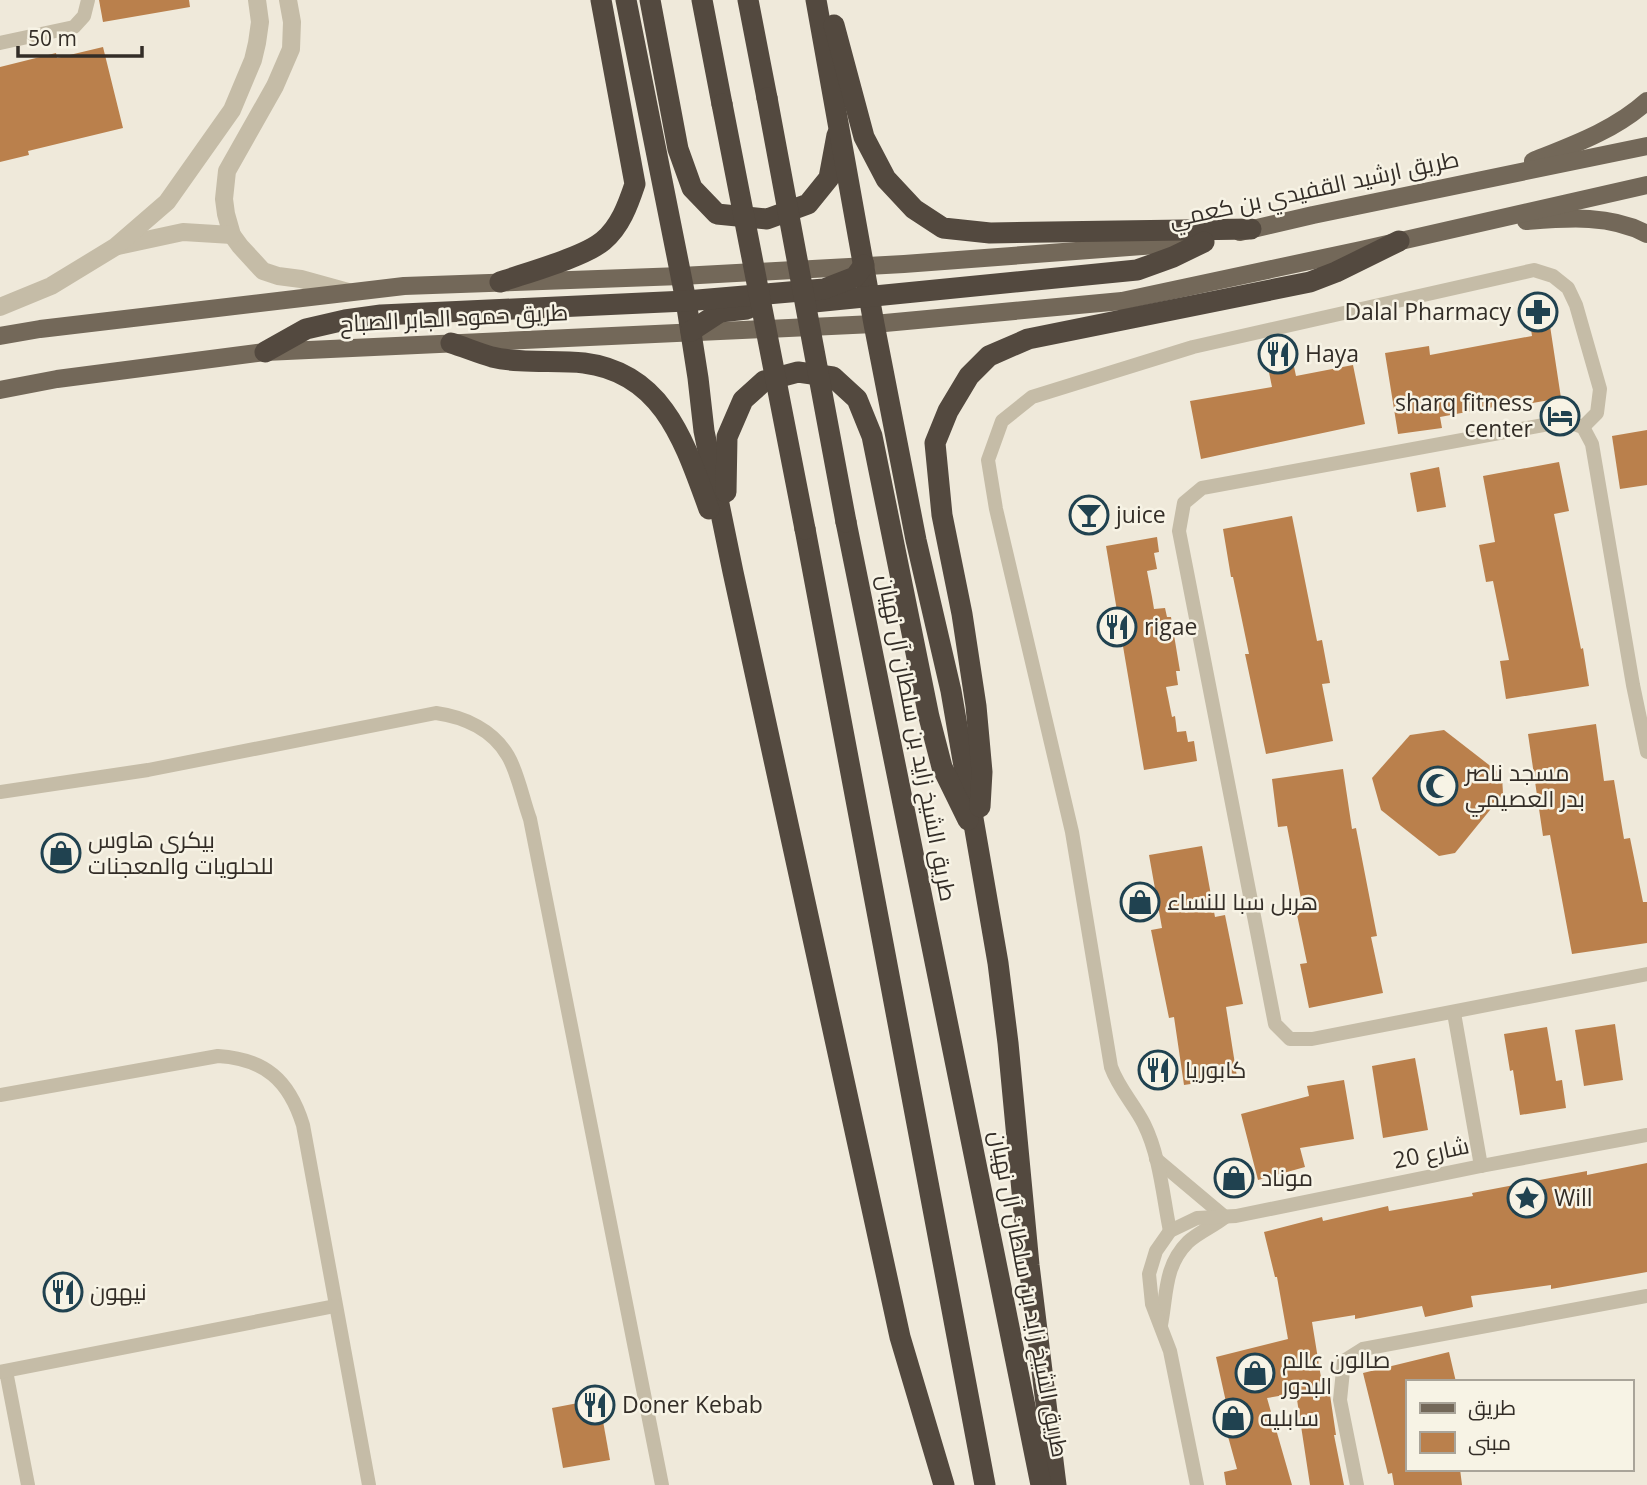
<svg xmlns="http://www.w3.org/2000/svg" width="1647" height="1485" font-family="'Open Sans',Cairo,sans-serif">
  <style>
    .building { fill: #ba804c }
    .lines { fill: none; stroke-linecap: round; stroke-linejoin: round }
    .minor { stroke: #c5bca7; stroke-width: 14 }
    .tertiary { stroke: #c5bca7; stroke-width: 18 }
    .primary { stroke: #736859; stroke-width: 18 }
    .motorway { stroke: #53493f; stroke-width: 21 }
    .motorway-bridge { stroke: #53493f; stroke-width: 21 }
    .labels { text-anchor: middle; stroke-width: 5; stroke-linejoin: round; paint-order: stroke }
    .street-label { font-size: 23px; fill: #332d27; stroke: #f7f3e5 }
    .poi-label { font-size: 23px; fill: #332d27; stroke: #f7f3e5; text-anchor: start }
  </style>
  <rect width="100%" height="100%" fill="#efe9da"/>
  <g class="building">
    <path d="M99,0H189L190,7L103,22Z"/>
    <path d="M103,47L123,128L28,151L29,155L0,162V67L56,53L57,58Z"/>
    <path d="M1545,293L1561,398L1516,406L1515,403L1440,417L1442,428L1398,434L1385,353L1429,346L1430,355L1532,336L1527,302L1531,296Z"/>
    <path d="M1288,338L1296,376L1353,365L1365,424L1201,459L1190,401L1272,387L1263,343Z"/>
    <path d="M1647,430V485L1620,489L1612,436Z"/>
    <path d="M1559,462L1569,511L1554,514L1581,649L1583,648L1589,686L1506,699L1500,661L1509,660L1493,581L1486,582L1479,545L1495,542L1483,476Z"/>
    <path d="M1439,467L1446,507L1417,512L1410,473Z"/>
    <path d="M1292,516L1317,641L1322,640L1330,683L1322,684L1333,741L1266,754L1245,654H1249L1233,577H1231L1223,529Z"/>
    <path d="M1157,537L1159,552L1154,553L1157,569L1147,571L1152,597L1154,609L1165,608L1167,617H1171L1180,671H1176L1178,685L1166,687L1172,717L1175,716L1177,732L1186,731L1188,742L1194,741L1197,761L1144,770L1106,546Z"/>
    <path d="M1596,724L1604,781L1614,780L1624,839L1630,838L1643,902H1647V943L1572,954L1550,835L1543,836L1528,734Z"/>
    <path d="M1444,730L1502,775L1503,794L1455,853L1439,856L1381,810L1372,778L1410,735Z"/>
    <path d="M1343,769L1352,829L1356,828L1377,936L1371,937L1383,993L1309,1008L1300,964L1307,963L1295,905L1302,904L1287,826L1278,827L1272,779Z"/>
    <path d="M1202,846L1215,917L1225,915L1243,1004L1226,1007L1237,1077L1184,1085L1174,1017L1169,1018L1151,930L1162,928L1149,855Z"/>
    <path d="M1615,1024L1623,1080L1584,1086L1575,1030Z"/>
    <path d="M1547,1027L1556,1081L1562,1080L1566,1108L1520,1115L1513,1070L1510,1071L1504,1034Z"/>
    <path d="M1415,1058L1428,1130L1383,1138L1372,1066Z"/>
    <path d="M1344,1080L1354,1139L1300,1148L1305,1167L1258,1180L1241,1114L1309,1096L1307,1086Z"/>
    <path d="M1647,1163V1272L1551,1289V1285L1471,1296L1473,1307L1425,1317L1422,1306L1355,1319V1315L1312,1322L1324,1396L1330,1395L1336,1435H1334L1344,1485H1310L1296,1393L1267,1398L1292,1485H1226L1224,1472L1237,1469L1224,1422L1230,1420L1216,1357L1288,1339L1277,1277H1275L1264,1232L1322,1217L1323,1221L1388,1206L1389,1211L1473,1196L1472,1193L1587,1171V1175Z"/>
    <path d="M1449,1352L1456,1382H1407V1469H1460L1462,1485H1394L1392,1473L1388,1474L1363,1373Z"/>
    <path d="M599,1399L610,1460L563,1468L552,1408Z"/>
  </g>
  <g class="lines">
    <g class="minor">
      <path d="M0,43L74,27L84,16L88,0"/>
      <path d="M1647,752L1633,685L1592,444L1583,427L1565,421L1202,488L1184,503L1179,531L1275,1024L1290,1039H1312L1647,974"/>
      <path d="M0,792L148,770L436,713C465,717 493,730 508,756C518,773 523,800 530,819L662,1485"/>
      <path d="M1454,1013L1481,1166"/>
      <path d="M0,1095L218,1056C265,1059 289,1080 303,1125L369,1485"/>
      <path d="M1156,1159L1225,1217"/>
      <path d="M1170,1231C1163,1197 1160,1156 1144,1124C1134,1104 1119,1089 1111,1067L1072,832L996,509L988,460L1002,421L1032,397L1193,347L1534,270L1553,276L1568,288L1576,305L1600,389L1597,413L1583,427"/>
      <path d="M1161,1325C1167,1294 1164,1266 1188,1242C1199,1232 1214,1226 1225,1217"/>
      <path d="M6,1371L28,1485"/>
      <path d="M0,1372L335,1306"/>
      <path d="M1197,1485L1170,1351L1152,1304L1149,1274L1156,1251L1170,1231L1197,1218L1236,1216L1481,1166L1647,1135"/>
      <path d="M1357,1485L1340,1400L1344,1361L1363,1349L1647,1296"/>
    </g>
    <g class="tertiary">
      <path d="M288,0L292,22L291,49L275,86L227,171L224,199L226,214L232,235L240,246L263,271L278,276L301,279L348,292"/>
      <path d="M118,246L183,232L232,235"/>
      <path d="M0,307L51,286L115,247L167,202L232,110L253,60L257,43L260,22L257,0"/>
    </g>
    <g class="primary">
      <path d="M1533,161C1573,145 1615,130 1647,101"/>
      <path d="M1526,221C1566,218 1610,214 1647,234"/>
      <path d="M1240,232L1313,215L1647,146"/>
      <path d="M0,336L40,329L404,286L681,276L904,264L1196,242"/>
      <path d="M0,390L57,379L265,352L874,324L1122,301L1361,250L1647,185"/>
    </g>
    <g class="motorway">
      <path d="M626,0L686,301L698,378L704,431L733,572L900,1337L944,1485"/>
      <path d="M650,0L678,149L692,188L717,214L767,219L808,204L829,178L837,135"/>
      <path d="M702,0L722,104"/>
      <path d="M748,0L767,98"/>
      <path d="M816,0L874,324L916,540L951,691L998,963L1008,1043L1029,1265L1056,1485"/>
      <path d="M834,25L864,137L886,179L914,209L943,228L990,233L1251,229"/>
      <path d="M500,282C526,273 584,257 603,241C620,227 628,205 635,184L601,0"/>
      <path d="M814,302L1137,270L1173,257L1204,242"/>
      <path d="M691,331L720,312L747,309"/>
      <path d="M451,343C464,347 478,353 492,357C521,364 554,360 584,363C664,373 685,444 709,509"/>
      <path d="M265,352L306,329L345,320L381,315L686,301L824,289L855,277L864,265"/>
      <path d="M726,492L727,437L743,400L764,381L798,372L833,377L857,399L872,436L929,717L942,767L968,820"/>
      <path d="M846,522L1041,1485"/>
      <path d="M805,529L985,1485"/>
      <path d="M980,807L982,772L976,706L962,614L942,515L935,443L948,411L969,376L989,356L1028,339L1310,282L1336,272L1399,241"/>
    </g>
    <g class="motorway-bridge">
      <path d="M767,98L846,522"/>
      <path d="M722,104L805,529"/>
    </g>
  </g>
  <defs>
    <symbol id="pharmacy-ring" viewBox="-11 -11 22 22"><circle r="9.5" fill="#f7f3e5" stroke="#204250" stroke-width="1.5"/><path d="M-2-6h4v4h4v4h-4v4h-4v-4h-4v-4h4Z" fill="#204250"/></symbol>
    <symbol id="restaurant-ring" viewBox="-11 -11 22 22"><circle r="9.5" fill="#f7f3e5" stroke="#204250" stroke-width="1.5"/><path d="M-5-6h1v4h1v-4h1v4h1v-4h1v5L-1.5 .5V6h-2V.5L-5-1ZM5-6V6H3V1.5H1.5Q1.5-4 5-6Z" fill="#204250"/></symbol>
    <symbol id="hotel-ring" viewBox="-11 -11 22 22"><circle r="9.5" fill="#f7f3e5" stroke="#204250" stroke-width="1.5"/><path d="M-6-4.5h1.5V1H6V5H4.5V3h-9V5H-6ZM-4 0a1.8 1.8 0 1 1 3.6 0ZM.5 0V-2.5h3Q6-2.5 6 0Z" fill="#204250"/></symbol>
    <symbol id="bar-ring" viewBox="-11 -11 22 22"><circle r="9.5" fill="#f7f3e5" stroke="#204250" stroke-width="1.5"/><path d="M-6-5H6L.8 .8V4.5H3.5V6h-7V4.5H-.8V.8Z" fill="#204250"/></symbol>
    <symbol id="mosque-ring" viewBox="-11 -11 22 22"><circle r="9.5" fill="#f7f3e5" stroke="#204250" stroke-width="1.5"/><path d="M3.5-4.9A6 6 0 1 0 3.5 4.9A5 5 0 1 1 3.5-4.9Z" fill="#204250"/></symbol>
    <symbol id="shop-ring" viewBox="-11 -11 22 22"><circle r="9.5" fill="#f7f3e5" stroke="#204250" stroke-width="1.5"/><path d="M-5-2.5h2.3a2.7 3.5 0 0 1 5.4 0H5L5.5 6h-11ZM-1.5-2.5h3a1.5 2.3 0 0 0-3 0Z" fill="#204250"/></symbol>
    <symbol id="sight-ring" viewBox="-11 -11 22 22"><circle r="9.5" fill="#f7f3e5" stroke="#204250" stroke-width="1.5"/><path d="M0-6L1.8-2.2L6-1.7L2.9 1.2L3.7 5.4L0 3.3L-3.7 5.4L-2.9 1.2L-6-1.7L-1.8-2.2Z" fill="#204250"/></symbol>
  </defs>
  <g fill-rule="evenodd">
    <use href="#pharmacy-ring" x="1516" y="290" width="44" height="44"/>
    <use href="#restaurant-ring" x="1256" y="332" width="44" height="44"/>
    <use href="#hotel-ring" x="1538" y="394" width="44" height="44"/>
    <use href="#bar-ring" x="1067" y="493" width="44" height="44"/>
    <use href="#restaurant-ring" x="1095" y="605" width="44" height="44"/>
    <use href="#mosque-ring" x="1416" y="764" width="44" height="44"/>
    <use href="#shop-ring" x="39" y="831" width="44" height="44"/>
    <use href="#shop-ring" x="1118" y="880" width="44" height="44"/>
    <use href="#restaurant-ring" x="1136" y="1048" width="44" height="44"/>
    <use href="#shop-ring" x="1212" y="1156" width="44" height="44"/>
    <use href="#sight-ring" x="1505" y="1176" width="44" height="44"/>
    <use href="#restaurant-ring" x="41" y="1270" width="44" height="44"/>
    <use href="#shop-ring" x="1233" y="1351" width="44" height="44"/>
    <use href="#restaurant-ring" x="573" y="1383" width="44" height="44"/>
    <use href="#shop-ring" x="1211" y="1396" width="44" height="44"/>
  </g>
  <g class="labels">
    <g class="street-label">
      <text transform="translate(1314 189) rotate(-12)" y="8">طريق ارشيد القفيدي بن كعمي</text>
      <text transform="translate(454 318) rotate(-3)" y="8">طريق حمود الجابر الصباح</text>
      <text transform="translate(917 738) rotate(79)" y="8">طريق الشيخ زايد بن سلطان آل نهيان</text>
      <text transform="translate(1431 1153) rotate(-12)" y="8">شارع 20</text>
      <text transform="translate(1029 1294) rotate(79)" y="8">طريق الشيخ زايد بن سلطان آل نهيان</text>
    </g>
    <g class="poi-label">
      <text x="1511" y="320" text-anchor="end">Dalal Pharmacy</text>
      <text x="1305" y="362">Haya</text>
      <text x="1533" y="411" text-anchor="end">sharq fitness<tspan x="1533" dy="26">center</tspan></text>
      <text x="1116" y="523">juice</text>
      <text x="1144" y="635">rigae</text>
      <text x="1465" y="781">مسجد ناصر<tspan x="1465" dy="26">بدر العصيمي</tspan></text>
      <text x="88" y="848">بيكري هاوس<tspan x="88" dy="26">للحلويات والمعجنات</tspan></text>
      <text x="1167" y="910">هربل سبا للنساء</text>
      <text x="1185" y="1078">كابوريا</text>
      <text x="1261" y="1186">موناد</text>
      <text x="1554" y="1206">Will</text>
      <text x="90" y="1300">نيهون</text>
      <text x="1282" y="1368">صالون عالم<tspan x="1282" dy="26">البدور</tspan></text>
      <text x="622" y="1413">Doner Kebab</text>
      <text x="1260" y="1426">سابليه</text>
    </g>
  </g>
  <rect x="1406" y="1380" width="228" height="91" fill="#f7f3e5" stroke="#a9a499" stroke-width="2"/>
  <rect x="1420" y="1403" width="35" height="10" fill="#736859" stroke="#a9a499" stroke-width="2"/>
  <text x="1468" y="1415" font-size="21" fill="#332d27">طريق</text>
  <rect x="1420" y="1432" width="35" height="21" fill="#ba804c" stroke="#a9a499" stroke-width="2"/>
  <text x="1468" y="1450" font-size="21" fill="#332d27">مبنى</text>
  <path d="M18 46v10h124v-10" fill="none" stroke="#332d27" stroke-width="3.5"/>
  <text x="28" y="46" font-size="21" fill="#332d27" stroke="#f7f3e5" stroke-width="5" paint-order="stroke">50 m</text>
</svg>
